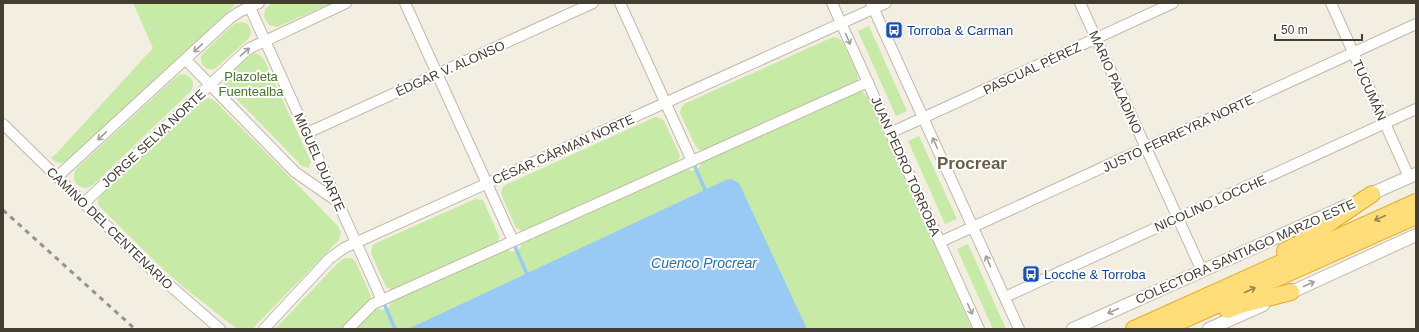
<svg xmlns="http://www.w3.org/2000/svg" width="1419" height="332" font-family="Helvetica,sans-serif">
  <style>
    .green { fill: #c8eaa7 }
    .water { fill: #99caf5 }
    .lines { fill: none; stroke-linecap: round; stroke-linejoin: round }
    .stream { stroke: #99caf5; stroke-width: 3.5 }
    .minor-casing { stroke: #c1baa7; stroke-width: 12 }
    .tertiary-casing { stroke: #c1baa7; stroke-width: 14 }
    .trunk-casing { stroke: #e7ac27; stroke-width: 18 }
    .minor { stroke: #fff; stroke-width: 10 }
    .tertiary { stroke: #fff; stroke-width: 12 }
    .trunk { stroke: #ffdd78; stroke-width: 16 }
    .rail { stroke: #939393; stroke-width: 3; stroke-dasharray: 5 5; stroke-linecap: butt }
    .oneway { stroke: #a29e98 }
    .oneway2 { stroke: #988652 }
    .labels { text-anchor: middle; stroke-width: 4; stroke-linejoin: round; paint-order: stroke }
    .transit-label { font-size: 13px; fill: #164399; stroke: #fff; text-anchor: start }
    .street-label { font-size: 13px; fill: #443e32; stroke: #fff }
    .park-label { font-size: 13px; fill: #3e7923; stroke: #fff }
    .water-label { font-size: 14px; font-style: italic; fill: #2570b6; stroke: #fff }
    .district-label { font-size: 17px; font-weight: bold; fill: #685d49; stroke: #fff }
  </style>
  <rect width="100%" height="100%" fill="#f2eee2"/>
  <g class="green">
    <path d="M133,3H236L231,9L67,160C61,165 56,163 51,158L56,154L153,48Z"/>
    <path d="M272,3H332L277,27L269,25L264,17L265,9Z"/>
    <path d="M241,22C250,23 253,30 249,38L216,68C209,71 204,69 201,61V56L204,52L234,24Z"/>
    <path d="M869,26L907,111L896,116L858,31Z"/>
    <path d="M833,37L838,38L842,41L857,73L858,78L856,83L703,151L698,149L695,145L680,113L681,108L684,104Z"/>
    <path d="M255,53L260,55L265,61L311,162L308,168L302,166L225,87C224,84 224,81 226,78C230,71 248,55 255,53Z"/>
    <path d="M184,74C193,77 195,84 191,91L93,185C81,194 68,180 77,168L175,78L179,75Z"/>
    <path d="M857,91L863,92L868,97L972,329H354L374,308L383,310L389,307L392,300L506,249L512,252L520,248L522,241L686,168L692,171L699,168L702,161Z"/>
    <path d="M208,98L213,100L217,103L338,226L341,233L339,240L252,329H237L181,285L166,272L101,208C96,203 98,198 103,193L201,101Z"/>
    <path d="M655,117L660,118L664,121L680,155L678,162L523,232L516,228L501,194L502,189L505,185Z"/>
    <path d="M919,136L957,219L945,224L908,141Z"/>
    <path d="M475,199L483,200L499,236L498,243L393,290L386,287L371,253L372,248L374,244Z"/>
    <path d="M968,244L1006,329H993L957,249Z"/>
    <path d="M347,258H352L356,262L371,296L367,303L343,329H275L337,264L343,259Z"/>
  </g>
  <path class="water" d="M731,179L739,183L807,329H408L726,180Z"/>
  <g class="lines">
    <g class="stream">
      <path d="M693,162L705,190"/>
      <path d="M513,242L527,274"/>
      <path d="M383,301L395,329"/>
    </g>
    <defs>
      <g id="minor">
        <path d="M248,3L382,300"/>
        <path d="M405,3L513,241"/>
        <path d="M620,3L692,161"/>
        <path d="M832,3L979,329"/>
        <path d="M871,3L1019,329"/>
        <path d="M1080,3L1202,271"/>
        <path d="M1331,3L1409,177"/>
        <path d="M186,60L295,172L338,202"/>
        <path d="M3,124L152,270L220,329"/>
        <path d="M307,133L593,3"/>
        <path d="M890,133L1173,3"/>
        <path d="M57,177L229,19L239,12L259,3"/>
        <path d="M84,203L248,49L346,3"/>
        <path d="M940,242L1416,24"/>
        <path d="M1005,297L1416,109"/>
        <path d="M264,329L329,259L344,248L886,3"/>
        <path d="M348,329L373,304L868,82"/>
      </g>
      <g id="tertiary">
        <path d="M1364,197L1416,174"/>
        <path d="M1283,296L1416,235"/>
        <path d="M1073,329L1346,206"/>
        <path d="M1209,329L1263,305"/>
      </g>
      <g id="trunk">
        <path d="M1285,251L1297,245L1372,194"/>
        <path d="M1227,310L1240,305L1291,292"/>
        <path d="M1134,329L1416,202"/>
        <path d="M1163,329L1416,216"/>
      </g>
    </defs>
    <use href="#minor" class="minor-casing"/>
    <use href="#tertiary" class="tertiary-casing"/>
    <use href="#trunk" class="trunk-casing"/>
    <use href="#minor" class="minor"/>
    <use href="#tertiary" class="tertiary"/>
    <use href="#trunk" class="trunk"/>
    <path class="rail" d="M3,210L135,329"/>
  </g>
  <defs><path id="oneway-shaft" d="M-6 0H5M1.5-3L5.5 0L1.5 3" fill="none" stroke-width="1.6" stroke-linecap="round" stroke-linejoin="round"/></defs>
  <g class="oneway">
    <use href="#oneway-shaft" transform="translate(848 39) rotate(66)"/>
    <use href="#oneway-shaft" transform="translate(198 48) rotate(137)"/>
    <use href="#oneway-shaft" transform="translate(245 52) rotate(-41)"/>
    <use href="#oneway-shaft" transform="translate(102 136) rotate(137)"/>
    <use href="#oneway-shaft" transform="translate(935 143) rotate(-114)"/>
    <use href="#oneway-shaft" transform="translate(988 261) rotate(-114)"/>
    <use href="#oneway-shaft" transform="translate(1309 284) rotate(-24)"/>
    <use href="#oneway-shaft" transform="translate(970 309) rotate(66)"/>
    <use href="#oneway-shaft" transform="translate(1113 311) rotate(156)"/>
  </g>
  <g class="oneway2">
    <use href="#oneway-shaft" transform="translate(1380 218) rotate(156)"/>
    <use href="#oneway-shaft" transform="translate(1250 290) rotate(-24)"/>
  </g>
  <defs>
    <symbol id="bus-square" viewBox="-11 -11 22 22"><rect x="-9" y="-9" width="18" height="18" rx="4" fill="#1a4fb4" stroke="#fff"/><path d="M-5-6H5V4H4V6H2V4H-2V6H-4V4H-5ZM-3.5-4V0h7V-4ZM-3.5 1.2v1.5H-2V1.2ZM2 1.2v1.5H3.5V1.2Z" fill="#fff"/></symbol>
  </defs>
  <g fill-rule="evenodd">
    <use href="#bus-square" x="884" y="20" width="20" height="20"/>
    <use href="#bus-square" x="1021" y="264" width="20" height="20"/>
  </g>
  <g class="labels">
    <g class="transit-label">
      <text x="907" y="35">Torroba &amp; Carman</text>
      <text x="1044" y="279">Locche &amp; Torroba</text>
    </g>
    <g class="street-label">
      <text transform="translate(450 68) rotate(-24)" y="5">ÉDGAR V. ALONSO</text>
      <text transform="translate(1032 68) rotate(-25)" y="5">PASCUAL PÉREZ</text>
      <text transform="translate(1116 82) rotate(66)" y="5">MARIO PALADINO</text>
      <text transform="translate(1370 90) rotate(66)" y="5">TUCUMÁN</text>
      <text transform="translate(1178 133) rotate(-25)" y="5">JUSTO FERREYRA NORTE</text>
      <text transform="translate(153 138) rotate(-43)" y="5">JORGE SELVA NORTE</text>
      <text transform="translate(563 149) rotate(-24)" y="5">CÉSAR CÁRMAN NORTE</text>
      <text transform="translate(320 162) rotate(66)" y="5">MIGUEL DUARTE</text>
      <text transform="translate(906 166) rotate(66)" y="5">JUAN PEDRO TORROBA</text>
      <text transform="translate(1210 203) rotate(-24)" y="5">NICOLINO LOCCHE</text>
      <text transform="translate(110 228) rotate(44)" y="5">CAMINO DEL CENTENARIO</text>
      <text transform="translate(1245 251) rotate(-24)" y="5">COLECTORA SANTIAGO MARZO ESTE</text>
    </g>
    <g class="park-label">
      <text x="251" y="81">Plazoleta<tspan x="251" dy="15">Fuentealba</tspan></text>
    </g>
    <g class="water-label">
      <text x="704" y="268">Cuenco Procrear</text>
    </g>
    <g class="district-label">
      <text x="972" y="169">Procrear</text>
    </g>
  </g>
  <rect width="1419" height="332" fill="none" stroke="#443e32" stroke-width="8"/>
  <path d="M1275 34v6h87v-6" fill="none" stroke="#443e32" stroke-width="2"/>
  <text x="1281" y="34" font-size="12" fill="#443e32" stroke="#ffffff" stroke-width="3" paint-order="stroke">50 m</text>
</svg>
